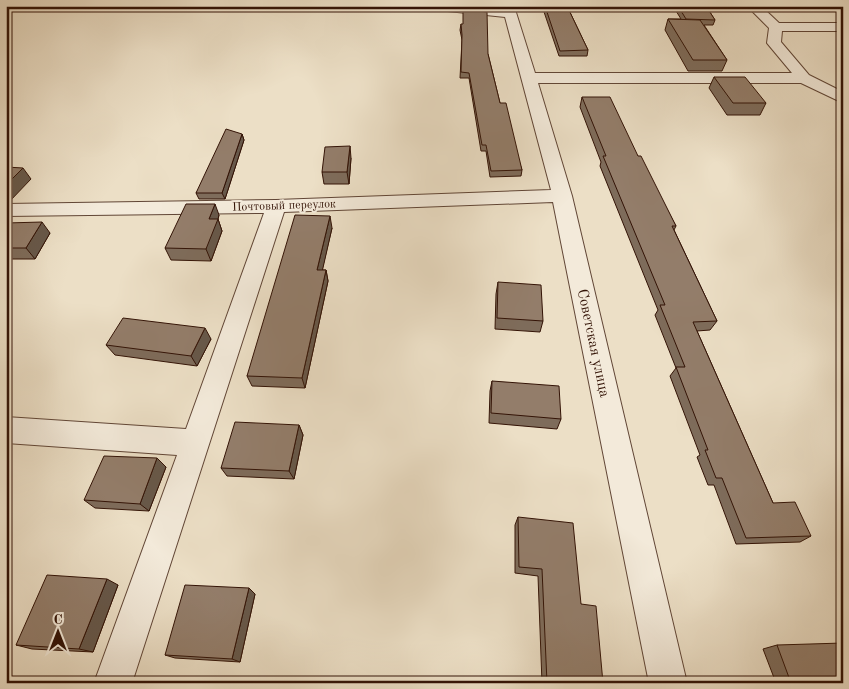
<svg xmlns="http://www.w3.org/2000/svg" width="849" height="689" font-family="'Old Standard TT',serif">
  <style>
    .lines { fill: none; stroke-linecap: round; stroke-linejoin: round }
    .minor-casing { stroke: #614636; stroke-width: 2 }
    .minor { fill: #f3eada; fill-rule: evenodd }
    .wall { fill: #7e6c5b; stroke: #331306 }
    .shaded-wall { fill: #67584a; stroke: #331306 }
    .building { fill: #937d6a; stroke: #331306 }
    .labels { text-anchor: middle; stroke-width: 4; stroke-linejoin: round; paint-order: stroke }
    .far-street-label { font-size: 12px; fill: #331306; stroke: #f3eada }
    .street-label { font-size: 15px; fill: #331306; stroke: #f3eada }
  </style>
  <rect width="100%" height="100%" fill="#ecdfc6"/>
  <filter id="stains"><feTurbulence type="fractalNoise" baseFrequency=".004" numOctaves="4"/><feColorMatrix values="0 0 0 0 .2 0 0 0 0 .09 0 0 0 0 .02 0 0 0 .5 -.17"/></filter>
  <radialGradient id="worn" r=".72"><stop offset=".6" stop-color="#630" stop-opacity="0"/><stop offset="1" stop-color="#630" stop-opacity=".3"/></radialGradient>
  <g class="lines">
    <defs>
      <path id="minor" d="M432,6H475L502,9V6H514L535,73H792L767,43L769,28L747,6H761L779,23H843V31H782L781,42L809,75L843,92V103L801,83H538L572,196L687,683H649L553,202L284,212L132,683H94L177,455L6,443V417L186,429L264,213L6,216V204L276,200L551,190L505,17L438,10Z"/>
    </defs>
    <use href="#minor" class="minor-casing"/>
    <use href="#minor" class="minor"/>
  </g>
  <g class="wall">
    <path d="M182,6H233L230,9Z"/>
    <path d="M542,6H567L588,50L587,56H559Z"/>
    <path d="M673,6H706L715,20L713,25H704L727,60L722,71H688L665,30L668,19H681Z"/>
    <path d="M461,24L488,54L500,103L522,170L521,176L490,177L486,151H481L469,78H460L462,40L460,30Z"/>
    <path d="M714,77L766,103L760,115H727L709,88Z"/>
    <path d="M582,97L638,156L676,226L674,230L717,321L710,330L697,331L773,503L811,536L800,542L736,544L714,485H708L697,457L700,455L670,376L676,368L655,315L658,310L600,166L601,162L580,107Z"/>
    <path d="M242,134L244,140L225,199H199L196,193Z"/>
    <path d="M351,158L349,184H324L322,172Z"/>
    <path d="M219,215L218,219L222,231L211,261L171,260L165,248Z"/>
    <path d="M6,223L50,233L35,259H6Z"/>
    <path d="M332,228L322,270H326L328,281L305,388L252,386L247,376Z"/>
    <path d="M498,282L543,321L540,332L495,329L496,294Z"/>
    <path d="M211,339L197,366L115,355L106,345Z"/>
    <path d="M492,381L561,419L557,429L489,423L490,391Z"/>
    <path d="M299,425L303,435L294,479L227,476L221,468Z"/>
    <path d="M166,467L149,511L95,508L84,500Z"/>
    <path d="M518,517L581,604L603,683H542L538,576L515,573V525Z"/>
    <path d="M118,585L93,652L32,649L16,645Z"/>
    <path d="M249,588L255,594L240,662L175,658L165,655Z"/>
    <path d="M777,645L843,683H776L763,649Z"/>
  </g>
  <g class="shaded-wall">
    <path d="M242,134L244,140L225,199L222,193Z"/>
    <path d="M350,146L351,158L349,184L347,172Z"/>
    <path d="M23,168L31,179L9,202H6V185Z"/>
    <path d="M215,204L219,215L218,219L222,231L211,261L206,249L209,219Z"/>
    <path d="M330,216L332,228L320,281L317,270Z"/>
    <path d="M42,222L50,233L35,259L26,248Z"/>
    <path d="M326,270L328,281L305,388L302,378Z"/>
    <path d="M205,328L211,339L197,366L191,356Z"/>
    <path d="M299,425L303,435L294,479L289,471Z"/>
    <path d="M157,458L166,467L149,511L140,504Z"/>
    <path d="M107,579L118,585L93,652L79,649Z"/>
    <path d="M249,588L255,594L240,662L232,659Z"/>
  </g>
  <g class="building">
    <path d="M545,6H567L588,50L560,51Z"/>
    <path d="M678,6H706L715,20L686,19Z"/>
    <path d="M463,9L487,12L488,54L500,103H506L522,170L491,171L486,145H482L469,73L461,72L462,35L461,24H463Z"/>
    <path d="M668,19L700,20L727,60H693Z"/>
    <path d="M714,77H745L766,103H733Z"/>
    <path d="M582,97H610L638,156H641L676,226H672L717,321L693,322L773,503L795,502L811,536L746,538L722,478H716L705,450H708L676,367H685L660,305H665L603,156H606Z"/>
    <path d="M226,129L242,134L222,193H196Z"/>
    <path d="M350,146L347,172H322L325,147Z"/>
    <path d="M6,167L23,168L6,185Z"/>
    <path d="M186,204H215L209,219H218L206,249L165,248Z"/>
    <path d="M295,215L330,216L317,270H326L302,378L247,376Z"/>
    <path d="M42,222L26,248H6V223Z"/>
    <path d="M498,282L541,285L543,321L497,318Z"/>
    <path d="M123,318L205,328L191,356L106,345Z"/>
    <path d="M492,381L559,386L561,419L491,413Z"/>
    <path d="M235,422L299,425L289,471L221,468Z"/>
    <path d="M104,456L157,458L140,504L84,500Z"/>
    <path d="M518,517L573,523L581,604L596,606L603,683H547L542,569L519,567Z"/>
    <path d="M47,575L107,579L79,649L16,645Z"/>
    <path d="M185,585L249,588L232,659L165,655Z"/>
    <path d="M843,643V683H791L777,645Z"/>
  </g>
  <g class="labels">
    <g class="far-street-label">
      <text transform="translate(284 205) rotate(-2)" y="4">Почтовый переулок</text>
    </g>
    <g class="street-label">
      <text transform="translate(594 343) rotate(78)" y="5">Советская улица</text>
    </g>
  </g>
  <rect width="849" height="689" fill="none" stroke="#ecdfc6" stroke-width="25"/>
  <rect x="8" y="8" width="834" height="674" fill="none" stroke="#331306" stroke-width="2.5"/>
  <rect x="12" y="12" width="824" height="664" fill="none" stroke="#331306"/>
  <g transform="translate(58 632)" stroke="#f3eada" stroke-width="4" paint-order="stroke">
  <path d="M0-4L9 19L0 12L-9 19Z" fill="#331306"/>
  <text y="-8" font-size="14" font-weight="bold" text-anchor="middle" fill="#331306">С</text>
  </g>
  <rect width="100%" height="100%" filter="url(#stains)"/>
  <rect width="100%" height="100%" fill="url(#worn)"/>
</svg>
